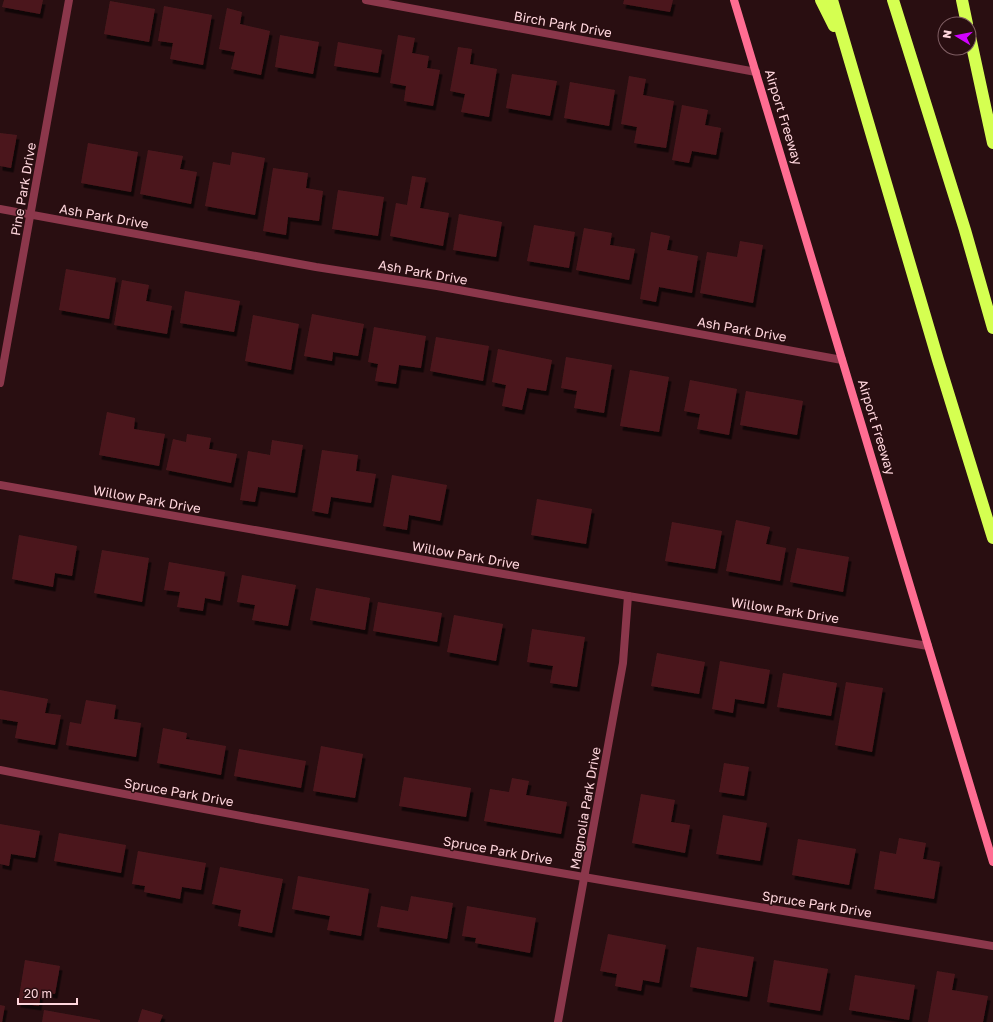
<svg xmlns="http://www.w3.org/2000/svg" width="993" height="1022" font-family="'Golos Text',sans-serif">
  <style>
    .building { fill: #4b191d; filter: url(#shadow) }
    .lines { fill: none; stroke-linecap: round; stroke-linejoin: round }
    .street { stroke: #8b374b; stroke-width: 8 }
    .secondary { stroke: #ff6d92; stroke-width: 8 }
    .highway { stroke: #d5ff51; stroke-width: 12 }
    .labels { text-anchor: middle; stroke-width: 3; stroke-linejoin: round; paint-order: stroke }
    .street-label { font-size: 13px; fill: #ffd6dd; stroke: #290e11 }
  </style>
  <defs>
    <filter id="shadow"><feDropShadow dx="2.5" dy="4.5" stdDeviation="0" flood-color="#0009"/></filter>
  </defs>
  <rect width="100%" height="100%" fill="#290e11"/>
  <g class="building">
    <path d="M4,0H43L40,14L2,7Z"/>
    <path d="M624,0H673L670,12L623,4Z"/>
    <path d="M110,1L155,9L149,42L104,34Z"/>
    <path d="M164,6L212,15L203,65L170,59L173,43L158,41Z"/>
    <path d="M227,8L242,12L240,24L270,31L261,75L231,69L235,52L219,49Z"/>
    <path d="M280,35L319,42L313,74L275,67Z"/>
    <path d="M398,35L415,38L412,53L429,56L427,68L440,70L433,106L404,101L406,86L390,83Z"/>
    <path d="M338,42L382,50L378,73L334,66Z"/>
    <path d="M458,47L472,49L470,64L497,69L489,117L461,112L465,94L450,91Z"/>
    <path d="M512,74L557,81L550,116L506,108Z"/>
    <path d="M629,76L646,79L643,95L674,101L666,148L634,143L637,127L621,124Z"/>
    <path d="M570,82L615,90L609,126L564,118Z"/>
    <path d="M682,105L708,110L705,125L721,128L716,155L692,151L689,163L672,160Z"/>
    <path d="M0,133L17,135L11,168L0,166Z"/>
    <path d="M88,143L138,152L131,192L81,183Z"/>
    <path d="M148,150L183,156L180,169L197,172L191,204L140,194Z"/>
    <path d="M232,152L265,158L255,215L205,206L213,162L230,165Z"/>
    <path d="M273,168L308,173L306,188L323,191L319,221L288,217L286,235L263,231Z"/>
    <path d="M412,176L426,178L420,208L449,213L443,246L390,236L396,203L407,205Z"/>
    <path d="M338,190L384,197L378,236L332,229Z"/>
    <path d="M459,214L502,222L496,257L453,250Z"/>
    <path d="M534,225L575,232L569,268L527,261Z"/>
    <path d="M584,228L612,233L610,245L635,249L629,280L576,270Z"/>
    <path d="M651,232L670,236L667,250L698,256L692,293L659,287L656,302L640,299Z"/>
    <path d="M740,241L763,245L753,303L700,293L707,252L737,257Z"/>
    <path d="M66,269L116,278L109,319L59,310Z"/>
    <path d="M122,280L149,285L146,301L172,306L167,334L114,325Z"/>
    <path d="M185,291L240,301L234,332L180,323Z"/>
    <path d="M312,314L364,324L358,356L333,352L332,361L304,356Z"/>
    <path d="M253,315L299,324L291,370L245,361Z"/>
    <path d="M374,327L426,336L421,368L399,365L396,384L375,381L378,364L368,362Z"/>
    <path d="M436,337L489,346L483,381L430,371Z"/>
    <path d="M498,349L552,360L546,391L527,388L522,410L502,406L506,385L492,382Z"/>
    <path d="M566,357L612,365L604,413L574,408L577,391L561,388Z"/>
    <path d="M630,370L669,377L659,432L620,426Z"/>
    <path d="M690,380L737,389L729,435L697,429L700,414L684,411Z"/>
    <path d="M746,391L803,401L797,435L740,425Z"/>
    <path d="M107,412L135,418L134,429L165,434L159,466L99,455Z"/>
    <path d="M187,434L211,438L209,449L237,454L231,483L166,470L173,439L186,442Z"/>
    <path d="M272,440L303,445L295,493L258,487L255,502L240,500L248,451L270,455Z"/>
    <path d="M322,450L358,455L356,471L376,474L371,503L331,497L328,514L312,511Z"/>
    <path d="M392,475L447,485L440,521L409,515L407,530L383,526Z"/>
    <path d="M537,499L592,509L586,544L531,535Z"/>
    <path d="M736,520L770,527L766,544L786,548L780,581L726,571Z"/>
    <path d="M672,522L722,531L715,569L665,561Z"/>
    <path d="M19,535L77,546L72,576L55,573L53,587L12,579Z"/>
    <path d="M797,548L849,557L843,592L790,582Z"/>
    <path d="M102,550L149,558L142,602L94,593Z"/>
    <path d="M169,562L225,572L220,601L205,598L203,611L177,607L180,592L164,590Z"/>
    <path d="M242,575L296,585L288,626L252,620L255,605L237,602Z"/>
    <path d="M316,588L370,598L365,630L310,620Z"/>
    <path d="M378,602L442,613L437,642L373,631Z"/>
    <path d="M454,615L503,624L496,661L447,652Z"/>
    <path d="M532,629L585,637L577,687L550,683L553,666L527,662Z"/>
    <path d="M657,653L705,662L699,694L651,686Z"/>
    <path d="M720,661L770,670L764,704L735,699L733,713L712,709Z"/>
    <path d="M783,673L837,683L831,716L777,707Z"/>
    <path d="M846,682L883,688L872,752L835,745Z"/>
    <path d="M0,690L48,699L45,713L61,715L55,745L15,738L18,722L0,719Z"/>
    <path d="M86,700L116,705L114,719L141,723L136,757L66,745L70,722L81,724Z"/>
    <path d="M163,728L187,733L186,739L226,746L221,775L157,763Z"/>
    <path d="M321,746L363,754L355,798L313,791Z"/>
    <path d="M239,749L306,761L301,788L234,776Z"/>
    <path d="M724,763L749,767L744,796L719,792Z"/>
    <path d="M404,777L471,788L466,817L399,806Z"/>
    <path d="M512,778L529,781L526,795L567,802L561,834L484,821L490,789L509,792Z"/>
    <path d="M641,794L675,800L671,822L690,825L685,853L632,843Z"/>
    <path d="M723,815L767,823L760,861L716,854Z"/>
    <path d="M0,824L40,831L35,858L11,854L9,866L0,864Z"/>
    <path d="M59,833L126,845L121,873L54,861Z"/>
    <path d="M899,838L926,843L923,859L940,862L934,899L874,889L880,851L896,854Z"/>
    <path d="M798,839L856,849L849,885L792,875Z"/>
    <path d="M138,851L206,863L201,890L182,887L180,899L144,892L145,886L132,884Z"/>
    <path d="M220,867L283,879L272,933L238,926L241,910L212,904Z"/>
    <path d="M298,876L369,889L361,936L327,930L330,916L292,909Z"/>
    <path d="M411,896L453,903L447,939L377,927L381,906L408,911Z"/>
    <path d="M467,906L536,918L530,953L475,943L476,938L462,936Z"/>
    <path d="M608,934L666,945L659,983L643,980L641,991L615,986L617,974L600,971Z"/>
    <path d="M697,947L754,957L747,997L690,987Z"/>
    <path d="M25,960L60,966L55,994L41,992L39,1006L18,1003Z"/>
    <path d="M774,960L828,969L820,1011L767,1002Z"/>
    <path d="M937,971L955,974L952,990L988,996L983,1022H928Z"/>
    <path d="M855,975L915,985L909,1020L849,1010Z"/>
    <path d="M0,1005L5,1006L2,1022H0Z"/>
    <path d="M142,1009L163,1015L160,1022H138Z"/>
    <path d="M44,1010L100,1020V1022H42Z"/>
  </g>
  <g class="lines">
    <g class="street">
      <path d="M366,0L756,72"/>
      <path d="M0,209L316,267L437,286L842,360"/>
      <path d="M0,383L69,0"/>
      <path d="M0,485L628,596L928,646"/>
      <path d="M0,770C330,835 661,891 993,946"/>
      <path d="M558,1022L623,663L628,596"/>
    </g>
    <path class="secondary" d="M734,0L993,862"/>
    <g class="highway">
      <path d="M821,0L834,26"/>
      <path d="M832,0L938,360L993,538"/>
      <path d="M893,0L965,230L993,328"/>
      <path d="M962,0L967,24"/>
      <path d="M969,32L993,143"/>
    </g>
  </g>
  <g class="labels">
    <g class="street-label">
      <text transform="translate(563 24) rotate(10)" y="5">Birch Park Drive</text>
      <text transform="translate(784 117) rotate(73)" y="5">Airport Freeway</text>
      <text transform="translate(23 189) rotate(-80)" y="5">Pine Park Drive</text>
      <text transform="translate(104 216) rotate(10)" y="5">Ash Park Drive</text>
      <text transform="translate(423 272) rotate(10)" y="5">Ash Park Drive</text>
      <text transform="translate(742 329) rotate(10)" y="5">Ash Park Drive</text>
      <text transform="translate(877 427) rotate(73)" y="5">Airport Freeway</text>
      <text transform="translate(147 499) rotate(10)" y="5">Willow Park Drive</text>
      <text transform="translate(466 555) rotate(10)" y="5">Willow Park Drive</text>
      <text transform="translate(785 610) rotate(9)" y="5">Willow Park Drive</text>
      <text transform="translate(179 792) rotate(10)" y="5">Spruce Park Drive</text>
      <text transform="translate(585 808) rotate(-80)" y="5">Magnolia Park Drive</text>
      <text transform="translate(498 850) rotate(10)" y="5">Spruce Park Drive</text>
      <text transform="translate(817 904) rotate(9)" y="5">Spruce Park Drive</text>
    </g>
  </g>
  <g transform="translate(957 36) rotate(280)"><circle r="19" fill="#290e11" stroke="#7f5e63"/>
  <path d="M0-3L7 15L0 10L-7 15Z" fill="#d102ff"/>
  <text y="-6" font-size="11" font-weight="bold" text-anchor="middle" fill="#ffd6dd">N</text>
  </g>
  <path d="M18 998v6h59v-6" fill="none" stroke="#ffd6dd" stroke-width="2"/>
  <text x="24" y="998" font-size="12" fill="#ffd6dd" stroke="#290e11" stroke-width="3" paint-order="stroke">20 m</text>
</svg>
